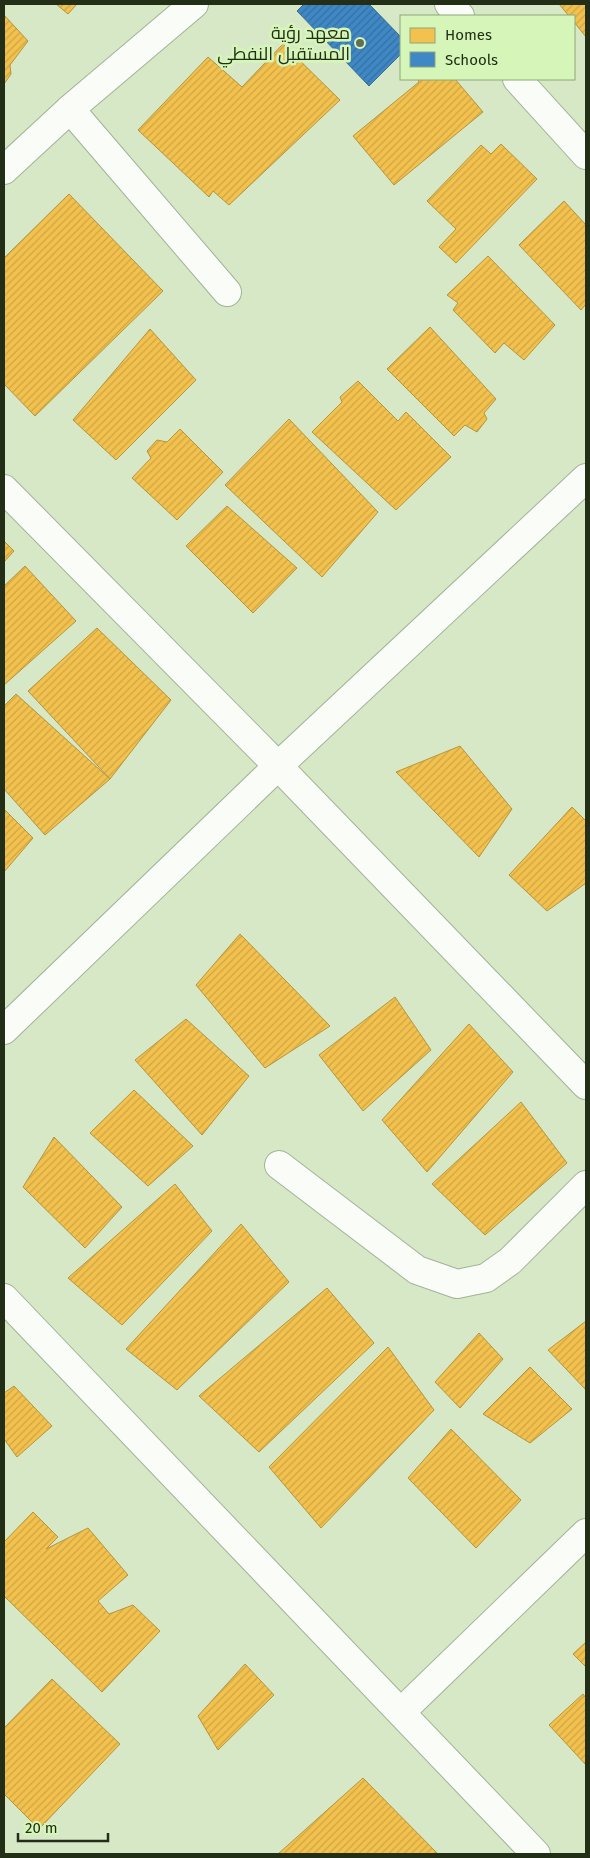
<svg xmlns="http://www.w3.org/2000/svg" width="590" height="1858" font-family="'Fira Sans',Cairo,sans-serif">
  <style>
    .homes { fill: url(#homes-hatch); stroke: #b4953d }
    .schools { fill: url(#schools-hatch); stroke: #366d90 }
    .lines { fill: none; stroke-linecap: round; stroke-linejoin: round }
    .minor-casing { stroke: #a4b298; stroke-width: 30 }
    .minor { stroke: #f9fcf7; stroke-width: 28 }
    .poi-dot { fill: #616f54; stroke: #d6f6b9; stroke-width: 2 }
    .labels { text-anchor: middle; stroke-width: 5; stroke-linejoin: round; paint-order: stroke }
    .poi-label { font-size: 18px; fill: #222e16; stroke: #d6f6b9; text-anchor: end }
  </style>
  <defs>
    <pattern id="homes-hatch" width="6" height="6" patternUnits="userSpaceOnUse" patternTransform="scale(1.25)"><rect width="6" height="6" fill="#f2c14e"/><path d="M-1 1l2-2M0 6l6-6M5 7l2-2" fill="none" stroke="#cfa643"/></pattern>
    <pattern id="schools-hatch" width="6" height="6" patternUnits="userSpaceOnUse" patternTransform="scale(1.25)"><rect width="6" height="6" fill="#3f88c5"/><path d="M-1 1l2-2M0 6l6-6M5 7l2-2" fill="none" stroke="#34709f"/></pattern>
  </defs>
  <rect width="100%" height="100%" fill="#d7e8c7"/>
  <g class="homes">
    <path d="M56,4H77L68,14Z"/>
    <path d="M559,4H586V37L574,22V16H569Z"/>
    <path d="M4,15L28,41L10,65L11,74L4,84Z"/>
    <path d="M283,44L340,100L229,205L213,191L209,197L138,130L208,57L242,87Z"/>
    <path d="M418,79H455L483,112L394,185L353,136L419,82Z"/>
    <path d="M501,144L537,179L456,263L439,247L456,229L427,201L481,145L491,154Z"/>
    <path d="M69,194L163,291L35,416L4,384V258Z"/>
    <path d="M564,201L586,225V304L581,310L519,245Z"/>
    <path d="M488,256L555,325L524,360L504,343L495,353L453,310L458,303L447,295Z"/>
    <path d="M430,327L496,399L484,413L487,419L477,432L465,425L454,436L387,369Z"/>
    <path d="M150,329L196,380L116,460L73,420Z"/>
    <path d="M358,381L398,421L406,412L451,457L396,510L312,432L342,402L340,397Z"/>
    <path d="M289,419L378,512L322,577L225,485Z"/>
    <path d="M180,429L223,472L177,520L132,478L151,458L147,451L157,440L167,442Z"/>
    <path d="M227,506L297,568L253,613L186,546Z"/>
    <path d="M4,541L14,551L4,562Z"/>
    <path d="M25,566L76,621L4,685V586Z"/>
    <path d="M97,628L171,700L110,779L28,691Z"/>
    <path d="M16,694L110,779L45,835L4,789V706Z"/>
    <path d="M460,746L512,809L479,857L396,772Z"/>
    <path d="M572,807L586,821V883L547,911L509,875Z"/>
    <path d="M4,809L33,838L4,872Z"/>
    <path d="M240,934L330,1026L265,1068L196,985Z"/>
    <path d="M395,997L431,1050L363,1111L319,1055Z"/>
    <path d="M186,1019L249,1076L202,1135L135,1060Z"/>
    <path d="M469,1024L513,1072L427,1172L382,1120Z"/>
    <path d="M134,1090L193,1146L148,1186L90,1133Z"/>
    <path d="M521,1102L567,1163L485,1235L432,1184Z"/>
    <path d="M54,1137L122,1207L85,1248L23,1187Z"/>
    <path d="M175,1184L212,1231L122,1325L68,1278Z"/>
    <path d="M241,1224L289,1282L177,1390L126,1349Z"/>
    <path d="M327,1288L374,1343L259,1452L199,1396Z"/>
    <path d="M586,1321V1390L548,1350Z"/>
    <path d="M479,1333L503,1359L460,1408L435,1382Z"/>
    <path d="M388,1347L434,1410L321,1528L269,1467Z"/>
    <path d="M530,1367L572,1409L530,1443L483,1414Z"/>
    <path d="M14,1386L52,1426L17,1457L4,1439V1393Z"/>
    <path d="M451,1429L521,1500L476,1548L408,1478Z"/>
    <path d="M33,1512L58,1537L46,1549L88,1528L128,1575L98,1601L109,1614L133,1605L160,1631L102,1692L4,1596V1542Z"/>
    <path d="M586,1642V1667L573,1654Z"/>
    <path d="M245,1664L274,1695L218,1750L198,1716Z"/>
    <path d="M52,1679L120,1744L39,1829L4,1794V1728Z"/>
    <path d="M583,1694L586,1698V1765L549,1725Z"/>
    <path d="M363,1778L438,1854H278Z"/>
  </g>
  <path class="schools" d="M304,4H369L401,37V54L369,86L297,11Z"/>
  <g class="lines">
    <defs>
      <g id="minor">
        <path d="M449,4L460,16"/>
        <path d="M517,79L586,155"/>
        <path d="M70,109L227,292"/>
        <path d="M4,170L70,109L194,4"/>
        <path d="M4,489L278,766L586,1085"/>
        <path d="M4,1030L278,766L586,478"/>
        <path d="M279,1165L417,1270L457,1284L486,1278L510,1261L586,1185"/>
        <path d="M4,1298L536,1854"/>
        <path d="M401,1712L586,1533"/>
      </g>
    </defs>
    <use href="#minor" class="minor-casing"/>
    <use href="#minor" class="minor"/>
  </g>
  <circle class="poi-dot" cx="360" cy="43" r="5"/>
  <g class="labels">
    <g class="poi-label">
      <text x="350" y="39">معهد رؤية<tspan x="350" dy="21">المستقبل النفطي</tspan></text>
    </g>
  </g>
  <rect width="590" height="1858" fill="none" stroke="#222e16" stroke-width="10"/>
  <rect x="400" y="15" width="175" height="65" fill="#d6f6b9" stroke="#8ea678"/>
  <rect x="410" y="28" width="25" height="15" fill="#f2c14e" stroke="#8ea678"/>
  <text x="445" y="40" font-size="15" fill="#222e16">Homes</text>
  <rect x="410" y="52" width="25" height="15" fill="#3f88c5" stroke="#8ea678"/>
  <text x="445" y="65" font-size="15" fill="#222e16">Schools</text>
  <path d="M18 1833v8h90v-8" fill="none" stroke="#222e16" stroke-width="2.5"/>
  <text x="25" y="1833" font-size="15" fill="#222e16" stroke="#d6f6b9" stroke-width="4" paint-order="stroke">20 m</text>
</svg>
